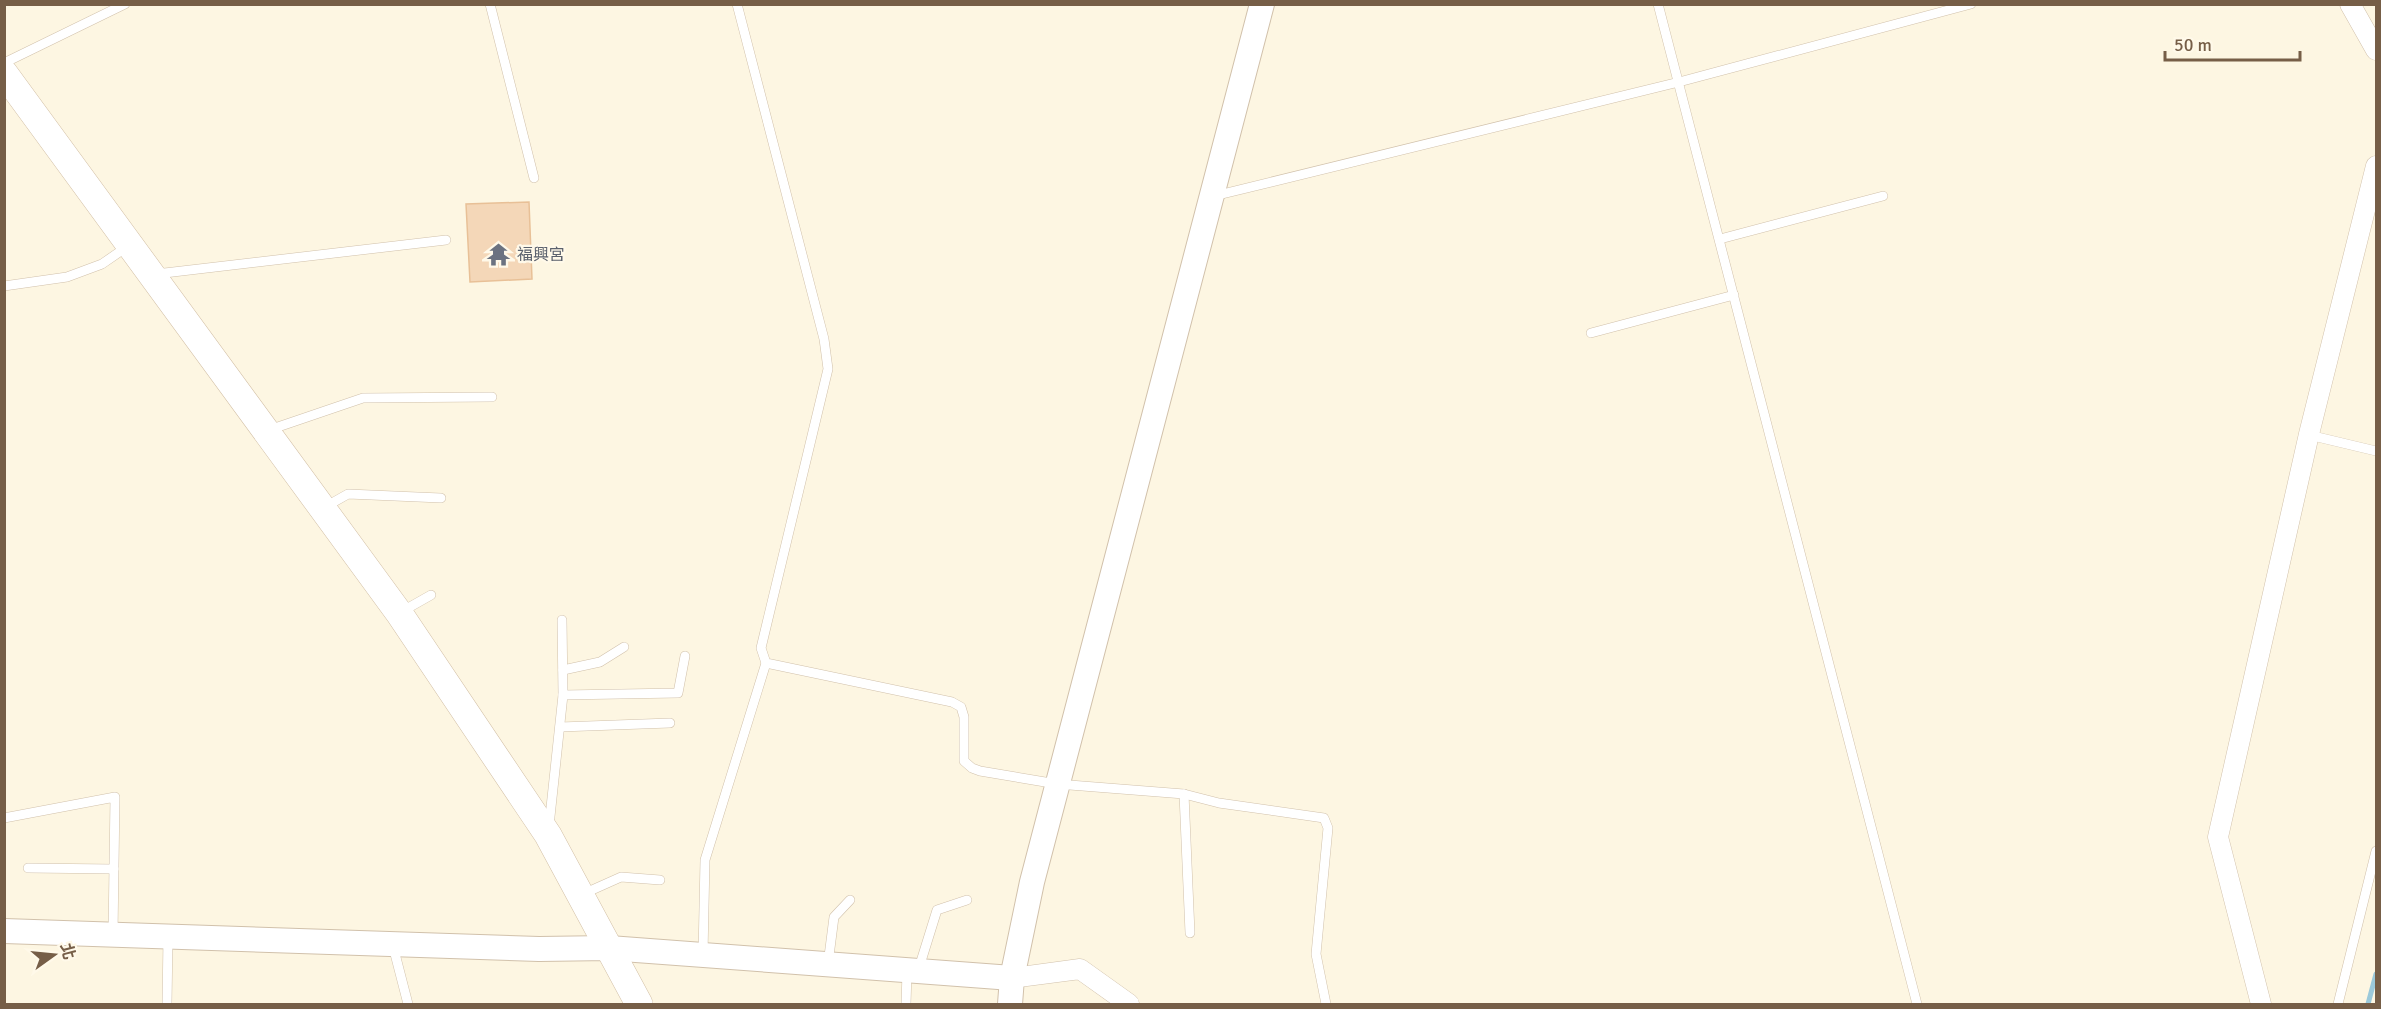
<svg xmlns="http://www.w3.org/2000/svg" width="2381" height="1009" font-family="Signika,'Noto Sans TC',sans-serif">
  <style>
    .lines { fill: none; stroke-linecap: round; stroke-linejoin: round }
    .stream { stroke: #9bc9da; stroke-width: 5 }
    .building { fill: #f4d7b8; stroke: #e8c097; stroke-width: 1.5 }
    .service-casing { stroke: #d1c1ab; stroke-width: 10 }
    .minor-casing { stroke: #d1c1ab; stroke-width: 21 }
    .tertiary-casing { stroke: #d1c1ab; stroke-width: 26 }
    .secondary-casing { stroke: #d2bfa5; stroke-width: 28 }
    .service { stroke: #fff; stroke-width: 9 }
    .minor { stroke: #fff; stroke-width: 20 }
    .tertiary { stroke: #fff; stroke-width: 24 }
    .secondary { stroke: #fff; stroke-width: 27 }
    .labels { text-anchor: middle; stroke-width: 4.5; stroke-linejoin: round; paint-order: stroke }
    .worship-label { font-size: 16px; fill: #5b616d; stroke: #fff9e9; text-anchor: start }
  </style>
  <rect width="100%" height="100%" fill="#fdf6e2"/>
  <g class="lines">
    <path class="stream" d="M2368,1004L2376,974"/>
  </g>
  <path class="building" d="M529,202L532,279L470,282L466,204Z"/>
  <g class="lines">
    <defs>
      <g id="service">
        <path d="M490,4L534,178"/>
        <path d="M737,4L824,339L828,369L761,648L766,663L952,702L961,707L964,717V761L972,768L980,771L1057,784L1184,794L1219,803L1324,818L1328,828L1316,954L1326,1004"/>
        <path d="M1658,4L1917,1004"/>
        <path d="M4,63L125,4"/>
        <path d="M1214,196L1679,82L1971,4"/>
        <path d="M1720,239L1883,196"/>
        <path d="M156,274L446,240"/>
        <path d="M4,286L67,277L102,264L128,246"/>
        <path d="M1591,333L1734,295"/>
        <path d="M269,430L363,398L492,397"/>
        <path d="M2309,435L2376,451"/>
        <path d="M325,507L348,494L441,498"/>
        <path d="M401,612L431,595"/>
        <path d="M563,670L600,662L624,647"/>
        <path d="M563,695L678,693L685,656"/>
        <path d="M560,727L670,723"/>
        <path d="M1184,794L1190,933"/>
        <path d="M4,818L115,797L113,934"/>
        <path d="M549,826L563,695L562,620"/>
        <path d="M28,868L114,869"/>
        <path d="M583,894L621,877L660,880"/>
        <path d="M393,946L408,1004"/>
        <path d="M703,954L705,860L766,663"/>
        <path d="M828,964L834,917L850,900"/>
        <path d="M918,971L937,910L967,900"/>
        <path d="M167,1004L168,938"/>
        <path d="M906,1004L907,972"/>
        <path d="M2338,1004L2376,851"/>
      </g>
      <g id="minor">
        <path d="M2350,4L2376,50"/>
        <path d="M1012,978L1080,969L1129,1004"/>
        <path d="M2261,1004L2218,837L2309,434L2376,166"/>
      </g>
      <g id="tertiary">
        <path d="M4,931L539,949L609,948L1012,978"/>
        <path d="M1010,1004L1012,978L1032,882L1262,4"/>
      </g>
      <path id="secondary" d="M4,73L399,613L548,835L639,1004"/>
    </defs>
    <use href="#service" class="service-casing"/>
    <use href="#minor" class="minor-casing"/>
    <use href="#tertiary" class="tertiary-casing"/>
    <use href="#secondary" class="secondary-casing"/>
    <use href="#service" class="service"/>
    <use href="#minor" class="minor"/>
    <use href="#tertiary" class="tertiary"/>
    <use href="#secondary" class="secondary"/>
  </g>
  <defs>
    <symbol id="temple-bare" viewBox="-9 -9 18 18"><path d="M0-6L5-2H3V0L6.5 2.5H4V6H1.5V3h-3V6H-4V2.5H-6.5L-3 0V-2H-5Z" fill="#6b7280" stroke="#fff9e9" stroke-width="2.5" paint-order="stroke"/></symbol>
  </defs>
  <g fill-rule="evenodd">
    <use href="#temple-bare" x="482" y="238" width="33" height="33"/>
  </g>
  <g class="labels">
    <g class="worship-label">
      <text x="517" y="260">福興宮</text>
    </g>
  </g>
  <rect width="2381" height="1009" fill="none" stroke="#765e47" stroke-width="12"/>
  <g transform="translate(54 955) rotate(75)" stroke="#fff9e9" stroke-width="4.5" paint-order="stroke">
  <path d="M0-4.5L10 22L0 15L-10 22Z" fill="#765e47"/>
  <text y="-9" font-size="16" font-weight="bold" text-anchor="middle" fill="#765e47">北</text>
  </g>
  <path d="M2165 51v9h135v-9" fill="none" stroke="#765e47" stroke-width="3"/>
  <text x="2174" y="51" font-size="18" fill="#765e47" stroke="#fff9e9" stroke-width="4.5" paint-order="stroke">50 m</text>
</svg>
